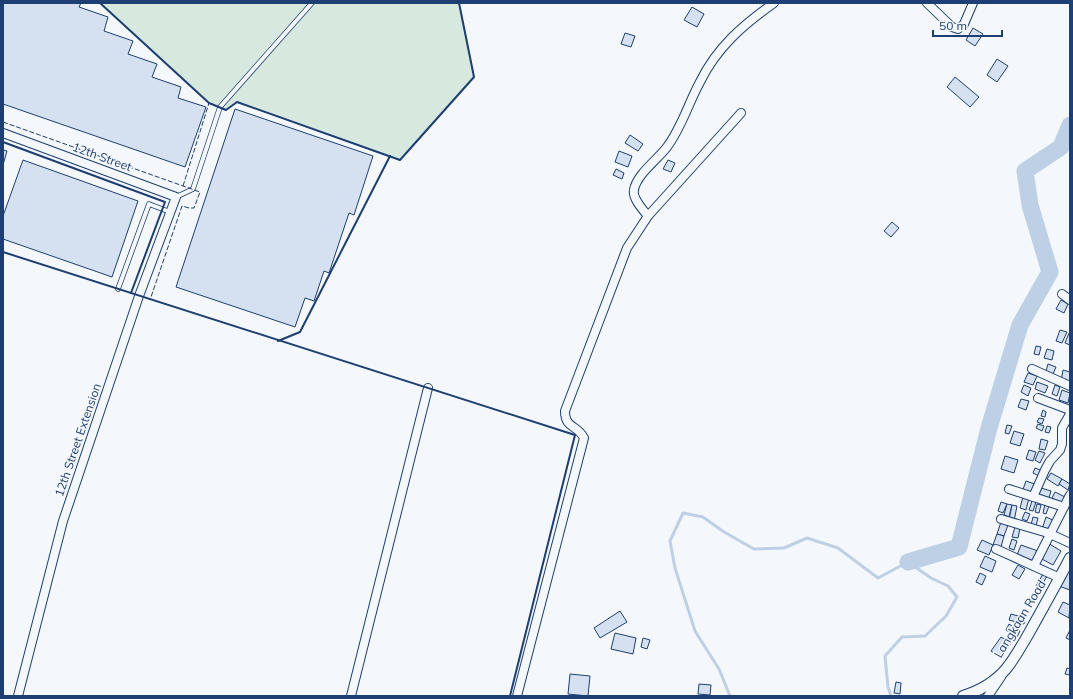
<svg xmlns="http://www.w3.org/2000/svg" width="1073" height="699" font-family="Mulish,sans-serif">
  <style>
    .green { fill: #d7e8df; stroke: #687fa3 }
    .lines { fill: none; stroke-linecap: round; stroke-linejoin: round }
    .stream { stroke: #bed0e5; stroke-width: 3 }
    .river { stroke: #bed0e5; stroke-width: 17 }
    .building { fill: #d5e0f0; stroke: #1d3f73 }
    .service-casing { stroke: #1d3f73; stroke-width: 5.5 }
    .minor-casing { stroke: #1d3f73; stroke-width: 10 }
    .tertiary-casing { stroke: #1d3f73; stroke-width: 12 }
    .service { stroke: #f4f7fb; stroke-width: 4 }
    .minor { stroke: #f4f7fb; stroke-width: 8 }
    .tertiary { stroke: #f4f7fb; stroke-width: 10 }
    .fence { stroke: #1d3f73; stroke-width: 1; stroke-dasharray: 5 2; stroke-linecap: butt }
    .wall { stroke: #1d3f73; stroke-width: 2 }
    .labels { text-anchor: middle; stroke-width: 3; stroke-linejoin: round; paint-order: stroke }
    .street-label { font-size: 12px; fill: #1d3f73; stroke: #f4f7fb }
  </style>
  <rect width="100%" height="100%" fill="#f4f7fb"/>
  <path class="green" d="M100,3H459L474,77L400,160L237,102L226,110L209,103Z"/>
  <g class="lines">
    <path class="stream" d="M730,696L719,669L695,631L675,568L670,541L683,513L703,517L724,532L754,549L784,548L807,538L838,548L878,578L908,562L931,578L948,586L957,597L946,616L925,636L902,637L885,656L888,687L891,696"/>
    <path class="river" d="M908,562L959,547L989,428L1020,325L1050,272L1030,205L1025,171L1061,147L1070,125"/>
  </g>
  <g class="building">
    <path d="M3,3H81L79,7L108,17L104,31L133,41L128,54L157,64L152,77L181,87L178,98L206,107L185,167L3,104Z"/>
    <path d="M692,7L704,14L697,27L684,20Z"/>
    <path d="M973,28L983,34L975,46L966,40Z"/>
    <path d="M625,33L635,36L631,47L621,44Z"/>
    <path d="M997,59L1008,66L997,82L987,75Z"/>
    <path d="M955,77L979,97L970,107L947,87Z"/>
    <path d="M235,109L373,156L354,215L349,213L329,273L324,271L314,301L305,298L295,327L176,287Z"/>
    <path d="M630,135L643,144L638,151L625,143Z"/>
    <path d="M3,150L7,151L3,165Z"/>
    <path d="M619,151L632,156L628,167L615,162Z"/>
    <path d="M23,160L138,201L112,277L3,239V216Z"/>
    <path d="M668,160L675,163L671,172L663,169Z"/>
    <path d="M616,169L624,173L622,179L613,175Z"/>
    <path d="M892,222L899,228L891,237L884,231Z"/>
    <path d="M1061,300L1068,304L1064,313L1056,309Z"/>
    <path d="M1060,330L1067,332L1062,343L1056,341Z"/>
    <path d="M1069,333L1070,334V345L1065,343Z"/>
    <path d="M1036,346L1041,347L1039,355L1034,354Z"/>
    <path d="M1047,349L1054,351L1052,360L1044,358Z"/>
    <path d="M1048,364L1056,367L1053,374L1046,371Z"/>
    <path d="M1063,370L1070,372V383L1061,381Z"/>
    <path d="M1028,373L1037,376L1033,385L1024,382Z"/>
    <path d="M1037,382L1048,386L1045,393L1035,389Z"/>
    <path d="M1024,385L1031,388L1028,396L1021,392Z"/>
    <path d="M1055,385L1060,387L1057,396L1052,394Z"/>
    <path d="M1062,390L1070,393L1068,403L1059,400Z"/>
    <path d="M1021,399L1029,401L1026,410L1018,407Z"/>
    <path d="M1043,410L1046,412L1045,417L1041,416Z"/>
    <path d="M1039,418L1044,419L1042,424L1037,422Z"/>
    <path d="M1038,424L1044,426L1042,431L1036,428Z"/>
    <path d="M1007,425L1012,426L1009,434L1005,433Z"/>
    <path d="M1047,426L1051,427L1049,433L1045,432Z"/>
    <path d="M1014,431L1024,434L1020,446L1010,443Z"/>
    <path d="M1041,439L1048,441L1045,450L1039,449Z"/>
    <path d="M1029,450L1036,452L1033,461L1026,459Z"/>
    <path d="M1039,451L1045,453L1040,463L1035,460Z"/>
    <path d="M1005,456L1018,460L1014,473L1001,469Z"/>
    <path d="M1035,468L1043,471L1041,477L1033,473Z"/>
    <path d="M1051,473L1062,479L1058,486L1047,479Z"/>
    <path d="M1062,479L1070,484L1068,490L1059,484Z"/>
    <path d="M1026,481L1035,484L1031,495L1022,492Z"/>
    <path d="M1041,488L1051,491L1049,498L1039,494Z"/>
    <path d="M1055,492L1065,497L1062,503L1052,498Z"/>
    <path d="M1023,497L1029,498L1026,510L1020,508Z"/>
    <path d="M1032,501L1036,502L1033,511L1029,510Z"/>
    <path d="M1001,502L1007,504L1003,513L998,511Z"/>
    <path d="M1007,504L1012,505L1009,517L1004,515Z"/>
    <path d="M1037,504L1041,505L1039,513L1035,512Z"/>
    <path d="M1045,504L1049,506L1046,514L1043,513Z"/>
    <path d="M1012,505L1017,506L1014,521L1009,520Z"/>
    <path d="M1025,512L1030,514L1027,521L1022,519Z"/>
    <path d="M1033,517L1038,518L1036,526L1031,525Z"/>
    <path d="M1046,517L1053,520L1049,531L1042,529Z"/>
    <path d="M1001,522L1008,525L1004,536L997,534Z"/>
    <path d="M1015,527L1020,528L1018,538L1012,537Z"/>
    <path d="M997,534L1004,536L1001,547L993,545Z"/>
    <path d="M1012,539L1017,541L1014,550L1009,548Z"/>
    <path d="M982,540L993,545L989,555L977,550Z"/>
    <path d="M1048,543L1061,551L1053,565L1040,558Z"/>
    <path d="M1021,545L1038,551L1034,561L1017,555Z"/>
    <path d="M985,556L996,561L992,572L980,567Z"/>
    <path d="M1018,565L1025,569L1019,579L1012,575Z"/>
    <path d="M1065,571L1070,573V590L1059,586Z"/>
    <path d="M980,573L986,576L982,585L976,582Z"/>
    <path d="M1043,574L1047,576L1040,589L1036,586Z"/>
    <path d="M1063,602L1070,605L1069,618L1058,612Z"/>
    <path d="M620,611L627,622L600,638L594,628Z"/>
    <path d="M1011,614L1025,618L1024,624L1009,620Z"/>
    <path d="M1009,624L1020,631L1017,637L1006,630Z"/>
    <path d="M1070,630V640L1066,638Z"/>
    <path d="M615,633L636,638L633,654L611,649Z"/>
    <path d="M1001,637L1011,643L1001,658L991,651Z"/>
    <path d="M643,638L650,640L647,649L641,647Z"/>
    <path d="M1067,668L1070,669V675L1065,674Z"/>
    <path d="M570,674L590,676L588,696L568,694Z"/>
    <path d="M896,682L901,683L900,694L894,693Z"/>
    <path d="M699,684L711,685L710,695L698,694Z"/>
  </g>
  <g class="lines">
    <defs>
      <g id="service">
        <path d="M176,197L193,189L220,107L312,3"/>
        <path d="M118,289L149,204L170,212"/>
      </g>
      <g id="minor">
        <path d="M927,3L952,27L958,29L964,24L973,3"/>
        <path d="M3,133L176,197L139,296L63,521L18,696"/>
        <path d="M648,216C643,210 632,198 634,190C636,175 658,159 667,147C682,127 688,104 700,82C717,47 743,25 774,3"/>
        <path d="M1062,294L1070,300"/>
        <path d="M1032,369L1070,386"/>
        <path d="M1038,398L1070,410"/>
        <path d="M1009,489L1064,507"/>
        <path d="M1033,497L1045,470L1050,461L1060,450L1062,444V428L1070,414"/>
        <path d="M1001,519L1048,533L1070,543"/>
        <path d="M996,549L1060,578"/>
        <path d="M1034,566L1070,495"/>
        <path d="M351,696L428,388"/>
        <path d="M517,696L584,438C577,424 565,429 565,411L627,248L648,216L741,113"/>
        <path d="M988,696L1001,677"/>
      </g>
      <path id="tertiary" d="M963,696C979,691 995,682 1006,669C1015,658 1022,645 1029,633C1043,608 1057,583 1070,558"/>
    </defs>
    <use href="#service" class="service-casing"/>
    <use href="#minor" class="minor-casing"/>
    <use href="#tertiary" class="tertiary-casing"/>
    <use href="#service" class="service"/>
    <use href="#minor" class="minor"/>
    <use href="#tertiary" class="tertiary"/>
    <g class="fence">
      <path d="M3,122L200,192L194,208H189L182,206L150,300"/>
      <path d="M183,186L209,103"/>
    </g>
    <g class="wall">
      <path d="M100,3L209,103L226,110L237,102L400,160L474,77L459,3"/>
      <path d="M3,142L165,202L131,293"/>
      <path d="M3,252L575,435L510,696"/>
      <path d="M278,341L300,332L390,156"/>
    </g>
  </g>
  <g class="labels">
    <g class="street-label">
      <text transform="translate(102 157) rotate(20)" y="4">12th Street</text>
      <text transform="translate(78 440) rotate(-71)" y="4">12th Street Extension</text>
      <text transform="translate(1020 619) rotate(-59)" y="4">Langkaan Road</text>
    </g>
  </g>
  <rect width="1073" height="699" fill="none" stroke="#1d3f73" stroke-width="8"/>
  <path d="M933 30v6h69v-6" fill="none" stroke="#1d3f73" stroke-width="2"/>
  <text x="939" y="30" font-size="12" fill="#1d3f73" stroke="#f4f7fb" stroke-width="3" paint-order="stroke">50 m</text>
</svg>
